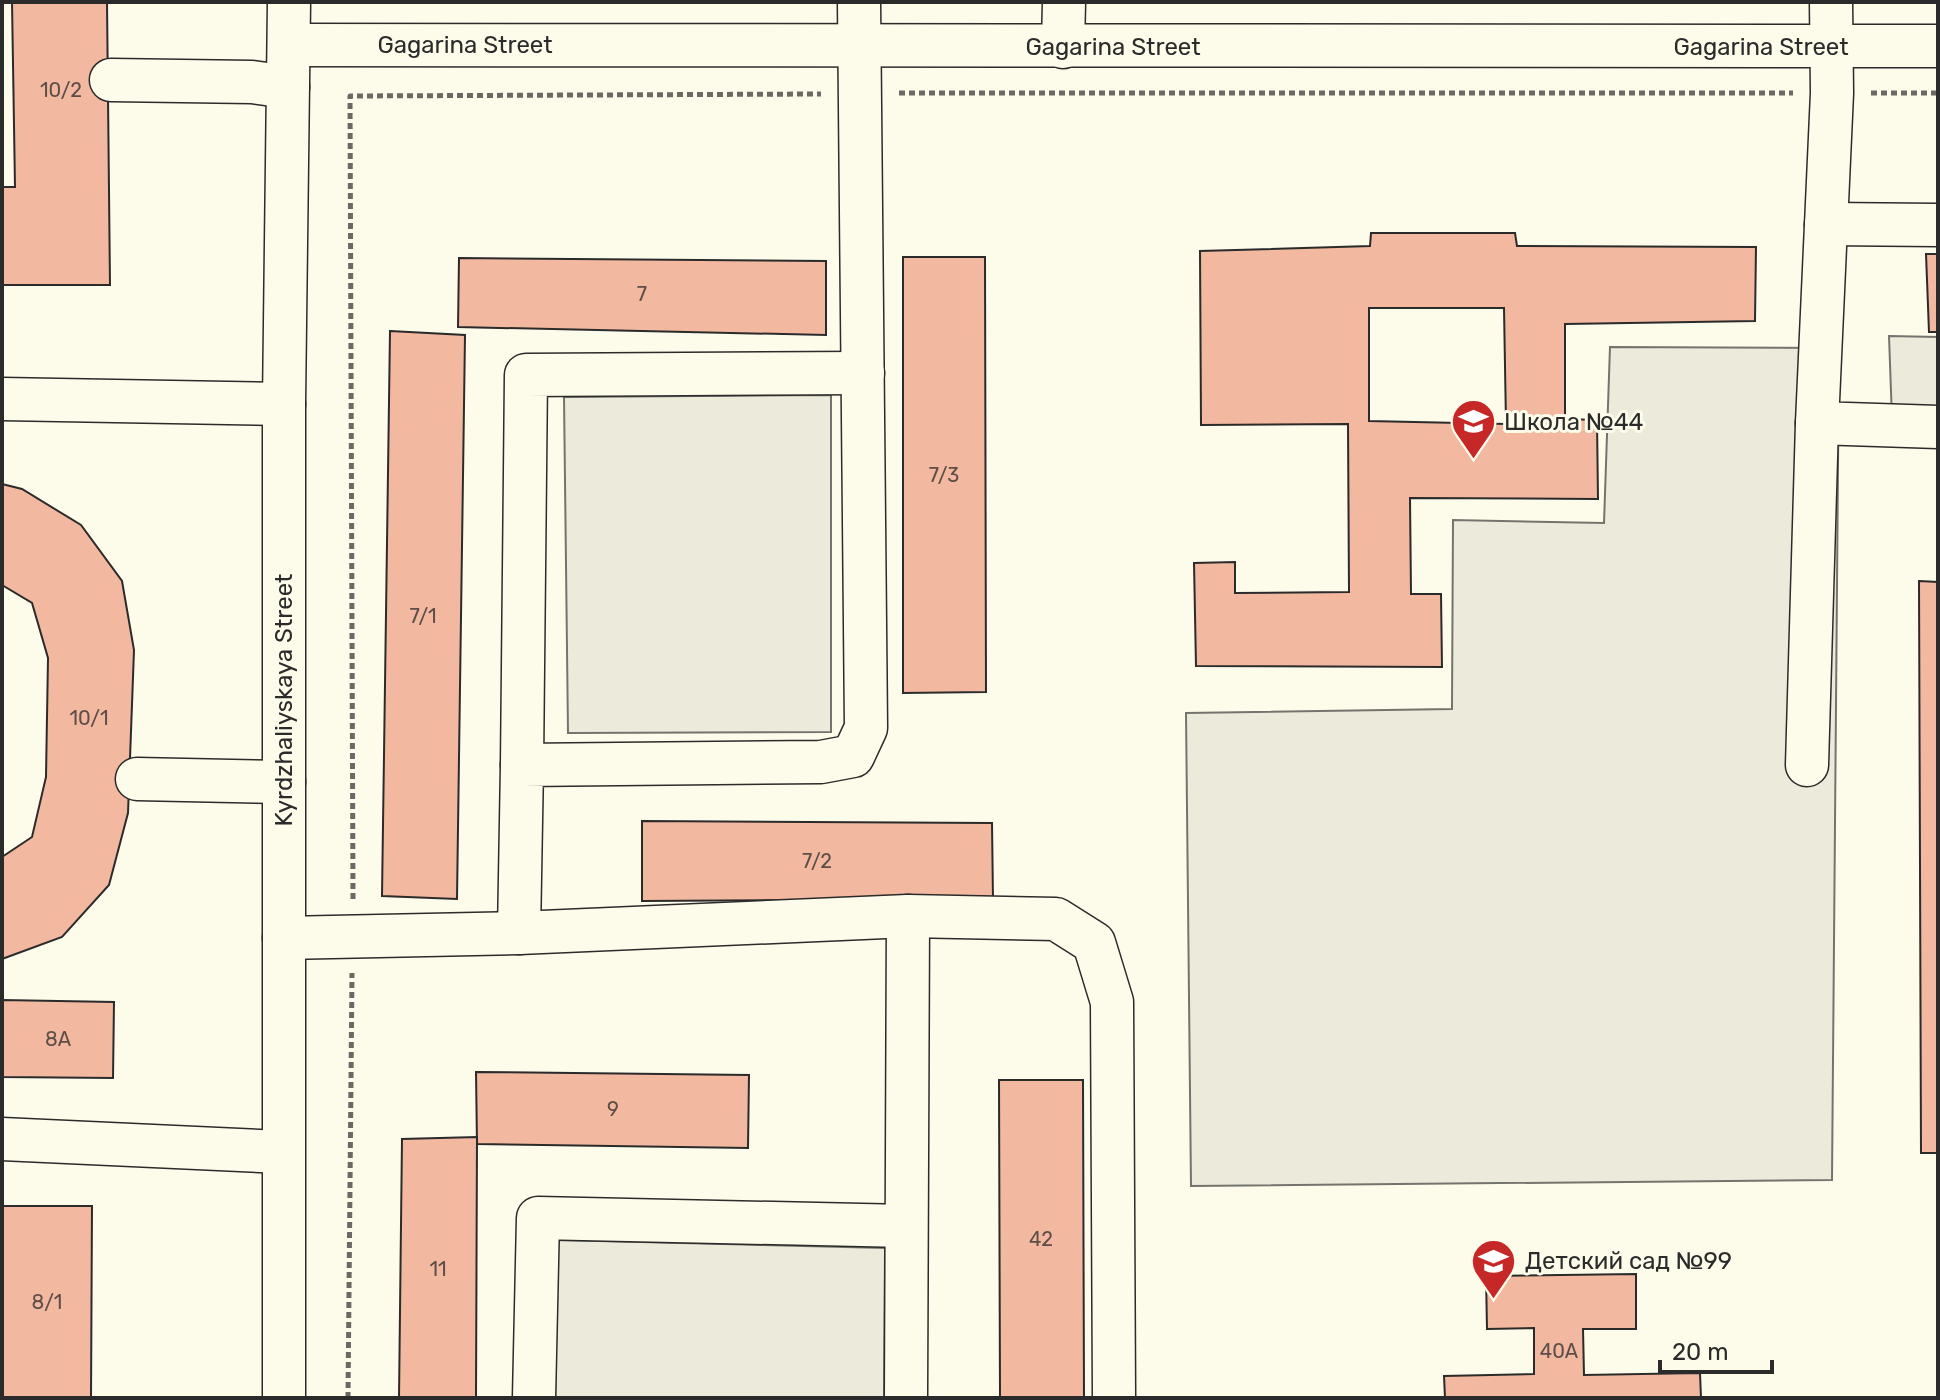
<svg xmlns="http://www.w3.org/2000/svg" width="1940" height="1400" font-family="Rubik,sans-serif">
  <style>
    .green { fill: #ecebdb; stroke: #74746e; stroke-width: 2 }
    .building { fill: #f2b8a0; stroke: #2b2b2b; stroke-width: 2; fill-rule: evenodd }
    .lines { fill: none; stroke-linecap: round; stroke-linejoin: round }
    .minor-casing { stroke: #2b2b2b; stroke-width: 45 }
    .path { stroke: #6a6964; stroke-width: 5; stroke-dasharray: 6 4; stroke-linecap: butt }
    .minor { stroke: #fdfbea; stroke-width: 42 }
    .labels { text-anchor: middle; stroke-width: 6; stroke-linejoin: round; paint-order: stroke }
    .number-label { font-size: 20px; fill: #5d4e48 }
    .street-label { font-size: 24px; fill: #2b2b2b; stroke: #fdfbea }
    .poi-label { font-size: 24px; fill: #2b2b2b; stroke: #fdfbea; text-anchor: start }
  </style>
  <rect width="100%" height="100%" fill="#fdfbea"/>
  <g class="green">
    <path d="M1889,336L1938,337V430L1892,419Z"/>
    <path d="M1610,347L1839,348L1832,1180L1191,1186L1186,713L1452,709L1453,520L1604,523Z"/>
    <path d="M831,395V732L568,733L564,397Z"/>
    <path d="M558,1240L885,1248L884,1398H555Z"/>
  </g>
  <g class="building">
    <path d="M12,2H107L110,285H2V187H15Z"/>
    <path d="M1371,233H1515L1517,246L1756,247L1755,321L1565,324V419L1597,420L1598,499L1410,498L1411,594H1441L1442,667L1196,666L1194,563L1235,562V593L1349,592L1348,424L1201,425L1200,251L1370,246ZM1369,308H1504L1506,424L1369,421Z"/>
    <path d="M1926,254H1938V332H1929Z"/>
    <path d="M903,257H985L986,692L903,693Z"/>
    <path d="M459,258L826,261V335L458,327Z"/>
    <path d="M390,331L465,335L457,899L382,896Z"/>
    <path d="M2,484L22,489L81,525L122,581L134,650L128,813L109,885L62,937L2,959V857L32,837L46,777L48,658L32,603L2,585Z"/>
    <path d="M1919,581L1938,582V1153H1921Z"/>
    <path d="M642,821L992,823L993,899L642,901Z"/>
    <path d="M2,1000L114,1002L113,1078L2,1077Z"/>
    <path d="M476,1072L749,1075L748,1148L477,1144Z"/>
    <path d="M999,1080H1083L1084,1398H1000Z"/>
    <path d="M477,1137L476,1398H399L402,1139Z"/>
    <path d="M2,1206H92L91,1398H2Z"/>
    <path d="M1636,1274V1329H1583L1584,1375L1700,1373L1701,1398H1445L1444,1376L1534,1374V1328L1487,1329L1486,1276Z"/>
  </g>
  <g class="lines">
    <defs>
      <g id="minor">
        <path d="M1831,2L1832,93L1817,423L1938,427"/>
        <path d="M289,45L1938,46"/>
        <path d="M1063,47L1064,2"/>
        <path d="M111,80L252,82L288,87"/>
        <path d="M1826,224L1938,225"/>
        <path d="M2,399L284,404"/>
        <path d="M522,765L526,375L863,373"/>
        <path d="M1807,765L1817,423"/>
        <path d="M137,779L284,782"/>
        <path d="M519,933L522,765L821,762L853,756L866,728L859,2"/>
        <path d="M284,938L519,933L908,916L1056,919L1094,943L1112,1002L1114,1398"/>
        <path d="M2,1139L283,1152"/>
        <path d="M284,1398V404L289,2"/>
        <path d="M534,1398L538,1218L906,1226"/>
        <path d="M906,1398L908,916"/>
      </g>
    </defs>
    <use href="#minor" class="minor-casing"/>
    <g class="path">
      <path d="M899,93H1793"/>
      <path d="M1871,93H1938"/>
      <path d="M353,899L350,96L821,94"/>
      <path d="M348,1398L352,973"/>
    </g>
    <use href="#minor" class="minor"/>
  </g>
  <defs>
    <symbol id="school-pin" viewBox="-11 -11 22 30"><path d="M0 17L-7.5 6A9.5 9.5 0 1 1 7.5 6Z" fill="#c62828" stroke="#fdfbea"/><path d="M0-5L7-2L0 1L-7-2ZM-4 1L0 2.5L4 1V4Q0 6-4 4Z" fill="#fff"/></symbol>
  </defs>
  <g fill-rule="evenodd">
    <use href="#school-pin" x="1448" y="396" width="51" height="69"/>
    <use href="#school-pin" x="1468" y="1236" width="51" height="69"/>
  </g>
  <g class="labels">
    <g class="number-label">
      <text x="61" y="97">10/2</text>
      <text x="642" y="301">7</text>
      <text x="944" y="482">7/3</text>
      <text x="423" y="623">7/1</text>
      <text x="89" y="725">10/1</text>
      <text x="817" y="868">7/2</text>
      <text x="58" y="1046">8А</text>
      <text x="613" y="1116">9</text>
      <text x="1041" y="1246">42</text>
      <text x="438" y="1276">11</text>
      <text x="47" y="1309">8/1</text>
      <text x="1559" y="1358">40А</text>
    </g>
    <g class="street-label">
      <text x="465" y="53">Gagarina Street</text>
      <text x="1113" y="55">Gagarina Street</text>
      <text x="1761" y="55">Gagarina Street</text>
      <text transform="translate(284 700) rotate(-90)" y="8">Kyrdzhaliyskaya Street</text>
    </g>
    <g class="poi-label">
      <text x="1504" y="430">Школа №44</text>
      <text x="1525" y="1269">Детский сад №99</text>
    </g>
  </g>
  <rect width="1940" height="1400" fill="none" stroke="#2b2b2b" stroke-width="8"/>
  <path d="M1660 1360v12h112v-12" fill="none" stroke="#2b2b2b" stroke-width="4"/>
  <text x="1672" y="1360" font-size="24" fill="#2b2b2b" stroke="#fdfbea" stroke-width="6" paint-order="stroke">20 m</text>
</svg>
